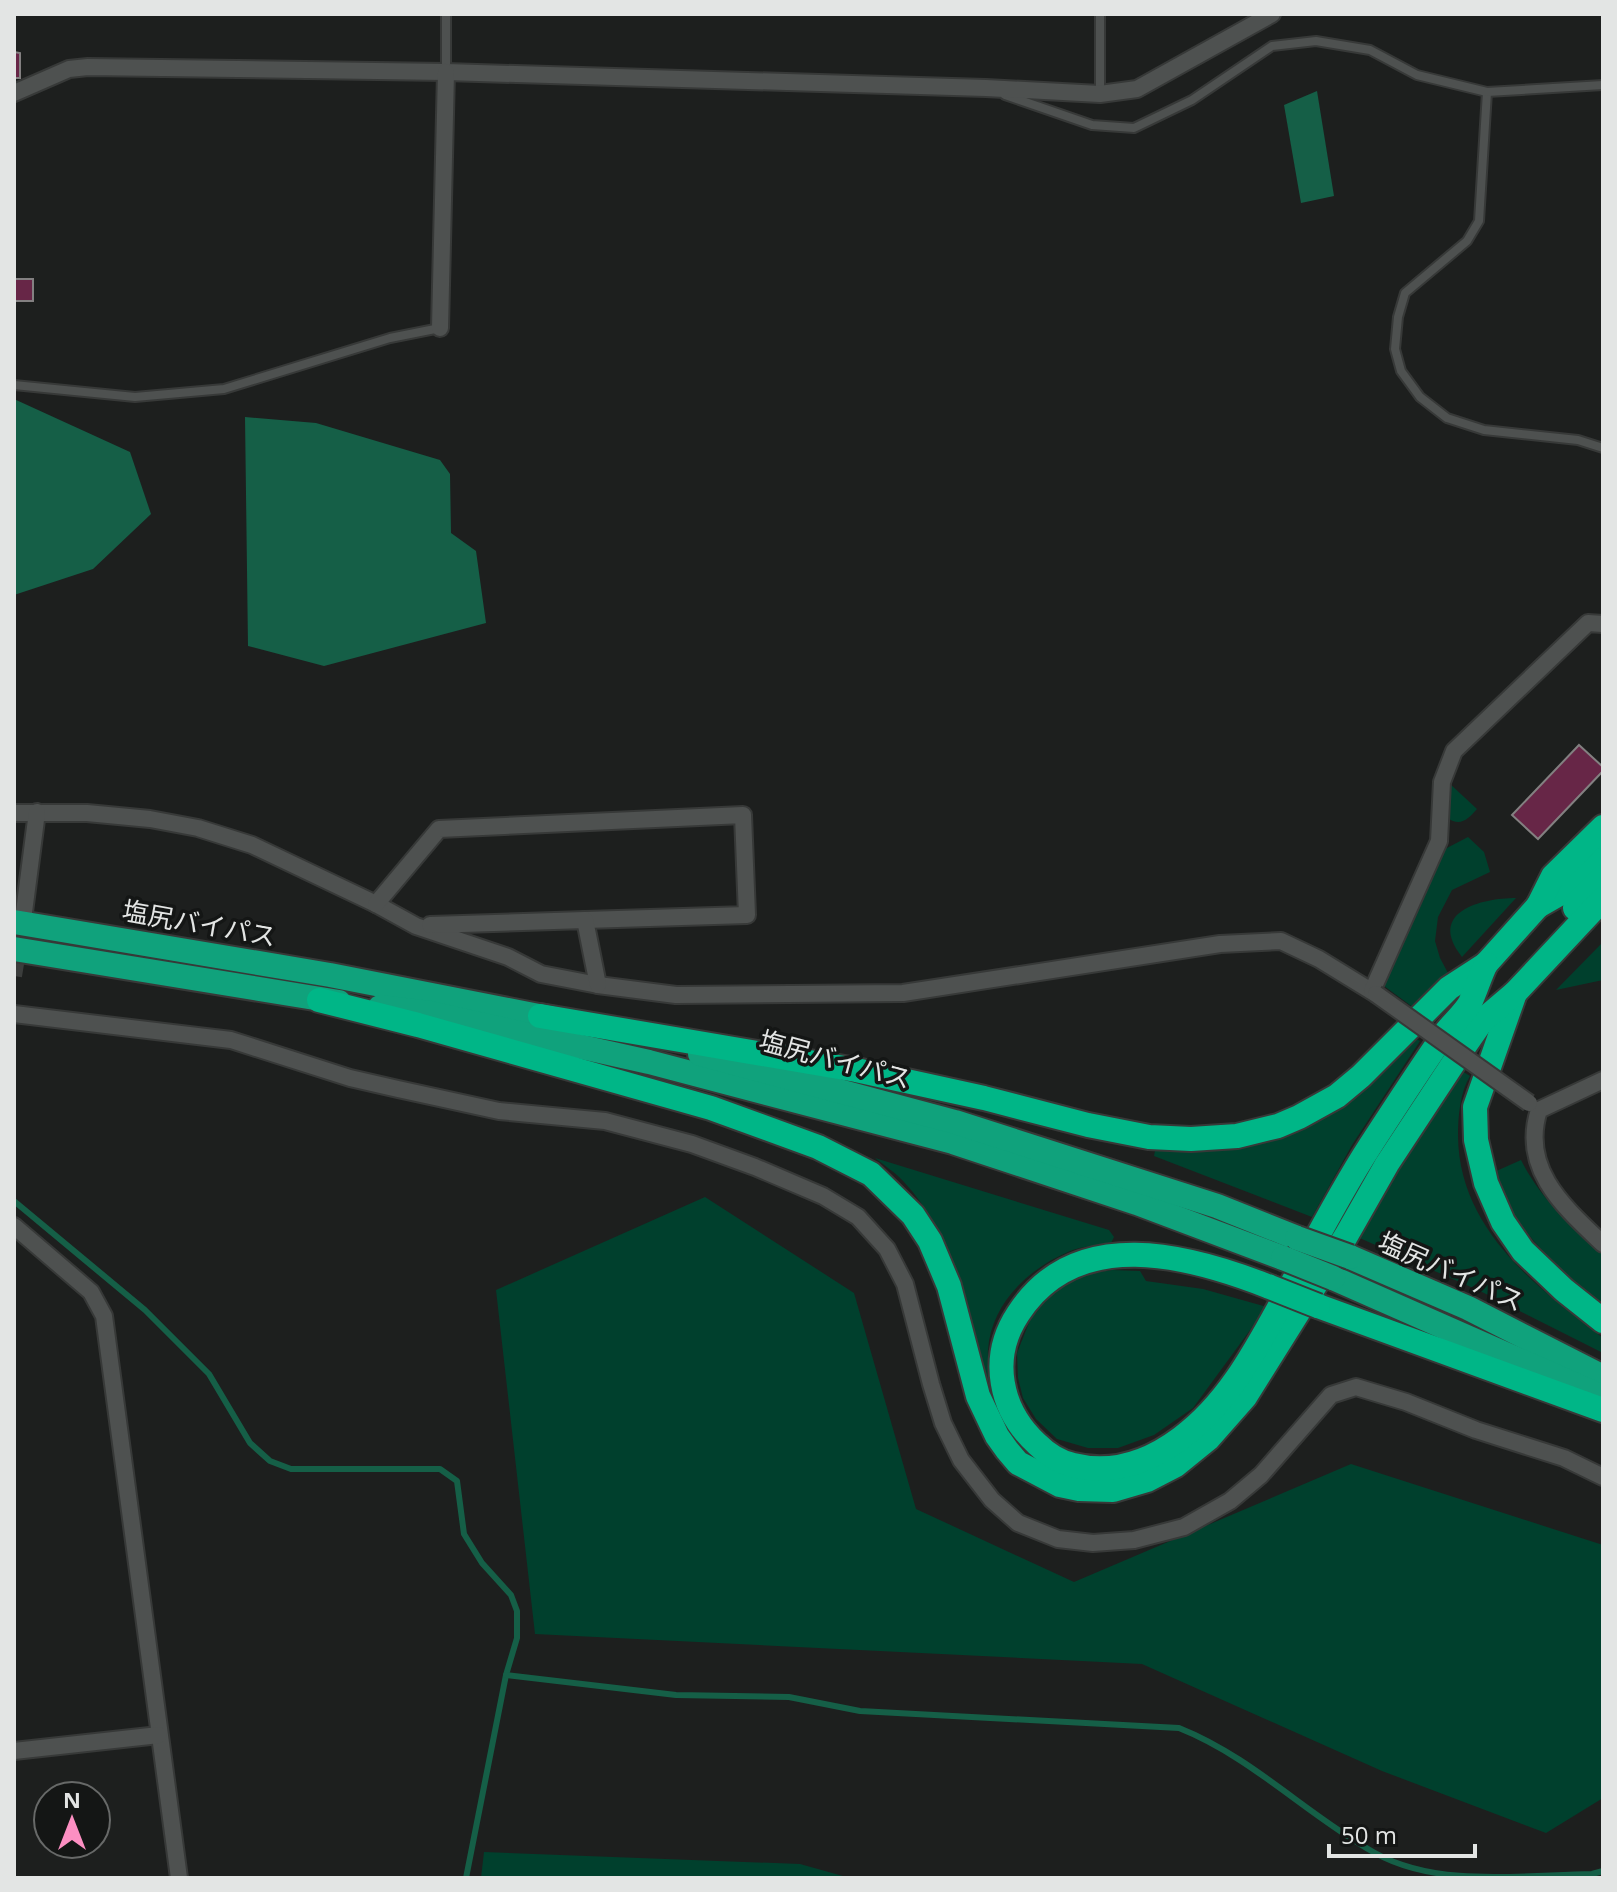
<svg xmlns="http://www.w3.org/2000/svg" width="1617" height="1892" font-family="'Open Sans','Noto Sans JP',sans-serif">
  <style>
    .green { fill: #00402d }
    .water { fill: #155f47 }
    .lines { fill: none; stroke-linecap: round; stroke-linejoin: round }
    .stream { stroke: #155f47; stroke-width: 6 }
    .building { fill: #672647; stroke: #838081; stroke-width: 2 }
    .minor-tunnel { stroke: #3b3d3c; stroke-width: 16; stroke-dasharray: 16 8; stroke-linecap: butt }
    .service-casing { stroke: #373938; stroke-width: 12 }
    .minor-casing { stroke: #373938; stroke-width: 20 }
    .trunk-casing { stroke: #373938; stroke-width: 28 }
    .motorway-casing { stroke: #373938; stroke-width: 28 }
    .service { stroke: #4e5150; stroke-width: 8 }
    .minor { stroke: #4e5150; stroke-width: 16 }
    .trunk { stroke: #10a27c; stroke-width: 24 }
    .motorway { stroke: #00b687; stroke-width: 24 }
    .minor-bridge-casing { stroke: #373938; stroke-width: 20; stroke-linecap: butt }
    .trunk-bridge-casing { stroke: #373938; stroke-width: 28; stroke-linecap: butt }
    .motorway-bridge-casing { stroke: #373938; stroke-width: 28; stroke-linecap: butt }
    .minor-bridge { stroke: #4e5150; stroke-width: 16 }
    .trunk-bridge { stroke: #10a27c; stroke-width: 24 }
    .motorway-bridge { stroke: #00b687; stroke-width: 24 }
    .labels { text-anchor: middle; stroke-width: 7; stroke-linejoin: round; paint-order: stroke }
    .street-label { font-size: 26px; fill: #e3e5e4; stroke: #141615 }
  </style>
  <rect width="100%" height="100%" fill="#1d1f1e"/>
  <g class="green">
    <path d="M1449,783L1477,809C1468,819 1461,827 1447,818Z"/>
    <path d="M1468,837L1484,852L1490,872L1452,890L1438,917L1435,941L1440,958L1448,973L1414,1008L1384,986L1438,858L1443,850Z"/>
    <path d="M1516,898L1462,957C1426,912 1481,898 1516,898Z"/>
    <path d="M1603,942V980L1556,990Z"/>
    <path d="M1414,1038L1420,1041L1352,1145L1312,1217L1154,1156L1155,1151L1171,1149L1214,1150L1271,1139Z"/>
    <path d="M1462,1071L1470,1076C1460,1092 1458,1117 1458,1136C1459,1229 1536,1287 1603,1338V1353L1480,1291L1355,1236Z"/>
    <path d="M875,1158L1109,1230L1114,1237L1111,1243C1097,1246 1080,1246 1068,1252C1028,1269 991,1304 988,1350C987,1359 991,1371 992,1381L982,1382C967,1312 955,1237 904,1182C896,1173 885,1166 875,1158Z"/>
    <path d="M1521,1160C1541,1199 1570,1226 1603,1254V1304C1557,1269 1512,1228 1494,1172Z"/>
    <path d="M705,1197L854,1293L916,1509L1074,1582L1351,1464L1603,1545V1798L1546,1833L1382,1771L1142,1664L535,1634L496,1290Z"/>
    <path d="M1112,1270L1140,1271L1146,1281L1203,1289L1267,1307L1193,1408L1154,1435L1118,1448H1088L1057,1439L1036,1419L1023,1398L1018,1378L1017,1353L1030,1320L1053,1291L1087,1274Z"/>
    <path d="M484,1852L800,1864L850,1878H481Z"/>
  </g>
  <g class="water">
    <path d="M1317,91L1334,196L1301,203L1284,105Z"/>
    <path d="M14,399L130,452L151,514L93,569L14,595Z"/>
    <path d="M245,417L316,423L440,460L450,474L451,533L476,551L486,623L324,666L248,646Z"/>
  </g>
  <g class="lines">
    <g class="stream">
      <path d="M14,1201L145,1310L209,1374L250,1443L270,1461L291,1469H440L457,1481L464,1534L482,1563L511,1595L517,1611V1638L506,1675L466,1878"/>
      <path d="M506,1675L676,1695L789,1697L860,1711L1179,1728C1252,1757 1307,1815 1375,1853C1438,1888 1523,1875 1592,1874L1603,1871"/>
    </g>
  </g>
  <g class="building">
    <path d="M14,52L20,53V78H14Z"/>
    <rect x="14" y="279" width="19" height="22"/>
    <path d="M1579,745L1603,767V771L1538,839L1512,815Z"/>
  </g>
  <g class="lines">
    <path class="minor-tunnel" d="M14,976L24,914"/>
    <defs>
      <g id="service">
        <path d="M446,72V14"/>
        <path d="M1487,92L1479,221L1467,241L1405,293L1398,317L1395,349L1401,371L1420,397L1447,418L1484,430L1578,440L1603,448"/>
        <path d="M1100,94V14"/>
        <path d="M1005,95L1092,125L1134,128L1192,100L1272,46L1316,41L1370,50L1417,75L1487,92L1603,85"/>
        <path d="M14,385L135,397L224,389L390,338L440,328"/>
      </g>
      <g id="minor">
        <path d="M14,93L69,69L88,67L446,72L986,88L1100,94L1137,89L1272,14"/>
        <path d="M440,328L446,72"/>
        <path d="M14,813H87L150,819L198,828L252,845L376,904L416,926L508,957L541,974L598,985L676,995L903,993L1220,944L1281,941L1319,959L1376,994"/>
        <path d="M376,904L439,829L743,815L747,915L585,920"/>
        <path d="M24,912L37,812"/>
        <path d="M430,925L585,920L598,985"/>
        <path d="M1372,991L1439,841L1442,782L1454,751L1588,623L1603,624"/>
        <path d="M14,1014L231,1040L350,1078L398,1089L499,1111L605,1121L692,1144L755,1167L823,1196L858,1217L887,1249L905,1284L931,1384L943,1423L961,1460L992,1500L1018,1523L1058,1539L1093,1543L1134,1540L1184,1527L1230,1501L1261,1475L1331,1395L1356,1387L1406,1402L1476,1430L1564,1458L1603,1477"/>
        <path d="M1603,1080L1539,1110C1520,1169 1564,1207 1603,1244"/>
        <path d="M14,1226L91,1292L104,1316L179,1878"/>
        <path d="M14,1751L159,1735"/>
      </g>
      <g id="trunk">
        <path d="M14,922L330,975L559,1020"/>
        <path d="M14,949L339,1002"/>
        <path d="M380,1007L430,1013L649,1062L953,1142L1137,1203L1283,1258"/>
        <path d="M700,1054L955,1122L1217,1206L1297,1238"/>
        <path d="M1350,1257L1468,1308L1603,1377"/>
        <path d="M1333,1278L1603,1397"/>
      </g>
      <g id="motorway">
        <path d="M1538,906L1566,890L1603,852"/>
        <path d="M1575,908L1576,904L1603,877"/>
        <path d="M1515,993L1475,1107L1476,1140L1486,1183L1503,1222L1523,1251L1564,1290L1603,1321"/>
        <path d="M319,1000L418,1025L711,1108L818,1147L871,1174L913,1215L930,1241L949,1286L978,1396L997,1436L1007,1450L1018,1463L1060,1485L1079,1489L1113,1490L1147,1480L1176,1465L1208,1439L1245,1397L1346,1236L1387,1164L1464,1047L1482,1021L1515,993L1603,899"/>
        <path d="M540,1016L856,1070L984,1098L1088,1125L1149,1137L1191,1139L1237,1136L1278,1126L1299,1117L1337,1096L1361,1076L1449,988L1486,964L1538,906L1553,876L1603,827"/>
        <path d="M1270,1287C1189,1255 1076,1224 1018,1314C989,1358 1000,1410 1037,1444C1047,1454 1060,1462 1073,1465C1113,1475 1149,1462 1181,1438C1227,1404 1254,1353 1281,1304C1310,1251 1337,1197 1370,1146C1394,1109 1418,1072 1443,1036C1451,1024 1463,1015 1470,1003C1476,990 1480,976 1486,964"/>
        <path d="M1318,1306L1603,1410"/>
      </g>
    </defs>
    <use href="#service" class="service-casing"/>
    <use href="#minor" class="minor-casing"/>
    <use href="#trunk" class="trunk-casing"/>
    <use href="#motorway" class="motorway-casing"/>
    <use href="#service" class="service"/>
    <use href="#minor" class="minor"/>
    <use href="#trunk" class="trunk"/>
    <use href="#motorway" class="motorway"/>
    <defs>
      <path id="minor-bridge" d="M1376,994L1529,1103"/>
      <g id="trunk-bridge">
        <path d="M1297,1238L1350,1257"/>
        <path d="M1283,1258L1333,1278"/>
      </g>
      <path id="motorway-bridge" d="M1270,1287L1318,1306"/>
    </defs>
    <use href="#minor-bridge" class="minor-bridge-casing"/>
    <use href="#trunk-bridge" class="trunk-bridge-casing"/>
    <use href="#motorway-bridge" class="motorway-bridge-casing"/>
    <use href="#minor-bridge" class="minor-bridge"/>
    <use href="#trunk-bridge" class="trunk-bridge"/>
    <use href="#motorway-bridge" class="motorway-bridge"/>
  </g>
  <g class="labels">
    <g class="street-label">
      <text transform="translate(199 924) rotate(10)" y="9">塩尻バイパス</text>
      <text transform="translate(835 1060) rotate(15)" y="9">塩尻バイパス</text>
      <text transform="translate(1451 1272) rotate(24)" y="9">塩尻バイパス</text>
    </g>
  </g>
  <rect width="1617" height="1892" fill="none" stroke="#e3e5e4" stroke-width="32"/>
  <g transform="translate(72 1820)"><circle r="38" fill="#141615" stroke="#676968" stroke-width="2"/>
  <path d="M0-6L14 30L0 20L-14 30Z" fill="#fc8fc2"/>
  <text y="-12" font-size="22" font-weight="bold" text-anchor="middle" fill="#e3e5e4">N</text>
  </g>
  <path d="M1329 1844v12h146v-12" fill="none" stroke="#e3e5e4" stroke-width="4"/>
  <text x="1341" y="1844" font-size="24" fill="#e3e5e4" stroke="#141615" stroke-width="6" paint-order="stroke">50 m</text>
</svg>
